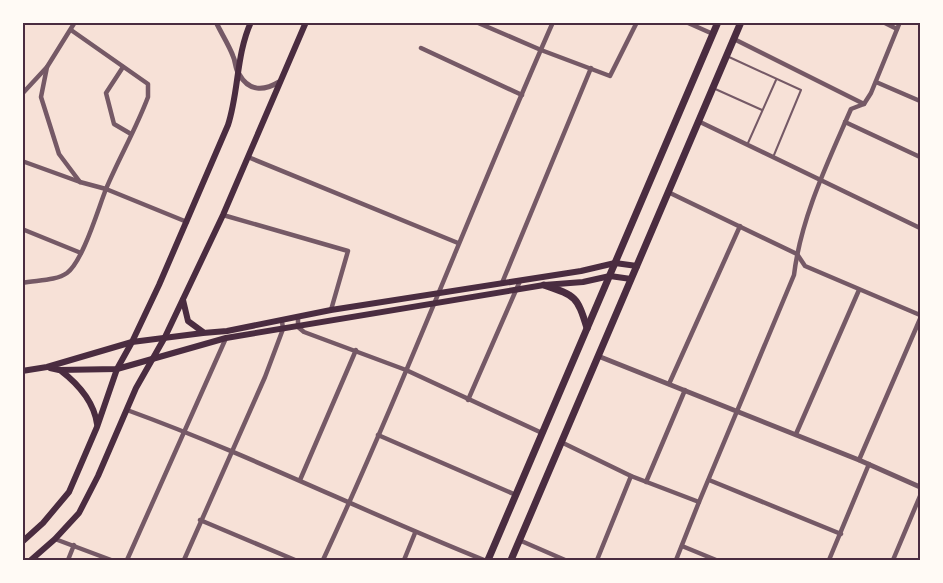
<svg xmlns="http://www.w3.org/2000/svg" width="943" height="583" font-family="'Nunito Sans',sans-serif">
  <style>
    .lines { fill: none; stroke-linecap: round; stroke-linejoin: round }
    .service { stroke: #755966; stroke-width: 2 }
    .minor { stroke: #755966; stroke-width: 4.5 }
    .tertiary { stroke: #755966; stroke-width: 5 }
    .secondary { stroke: #4a2c40; stroke-width: 6 }
    .primary { stroke: #4a2c40; stroke-width: 7 }
    .neatline { fill: none; stroke: #4a2c40; stroke-width: 2 }
  </style>
  <rect width="100%" height="100%" fill="#f7e1d7"/>
  <g class="lines">
    <g class="service">
      <path d="M729,57L801,90L774,155"/>
      <path d="M713,88L762,110"/>
      <path d="M748,143L776,80"/>
    </g>
    <g class="minor">
      <path d="M476,22L541,50L610,76L637,22"/>
      <path d="M686,22L713,34"/>
      <path d="M883,22L897,29"/>
      <path d="M734,39L864,104"/>
      <path d="M421,48L522,95"/>
      <path d="M47,67L41,97L59,154L80,182"/>
      <path d="M123,67L106,93L114,124L131,134"/>
      <path d="M876,82L920,101"/>
      <path d="M22,94L47,67L75,22"/>
      <path d="M698,121L920,228"/>
      <path d="M845,122L920,157"/>
      <path d="M248,157L458,243"/>
      <path d="M22,161L80,182L106,189L187,222"/>
      <path d="M668,192L797,254L805,266L920,315"/>
      <path d="M223,215L348,251L331,310"/>
      <path d="M22,229L81,253"/>
      <path d="M22,283C36,280 56,281 67,273C83,261 98,209 106,189C119,158 136,129 148,97V84L71,30"/>
      <path d="M502,283L591,68"/>
      <path d="M298,318V327L304,332L406,370L542,433"/>
      <path d="M669,384L740,226"/>
      <path d="M468,400L520,281"/>
      <path d="M127,410C248,454 364,512 484,560"/>
      <path d="M796,434L859,290"/>
      <path d="M378,435L516,495"/>
      <path d="M561,442L631,476L699,502"/>
      <path d="M859,460L920,319"/>
      <path d="M300,480L356,350"/>
      <path d="M709,480L841,534"/>
      <path d="M646,482L685,390"/>
      <path d="M200,520L295,560"/>
      <path d="M55,539L111,560"/>
      <path d="M519,540L565,560"/>
      <path d="M682,546L716,560"/>
      <path d="M68,560L74,545"/>
      <path d="M127,560L226,338"/>
      <path d="M184,560L265,377L283,329L282,321"/>
      <path d="M323,560C405,383 474,201 553,22"/>
      <path d="M404,560L415,533"/>
      <path d="M597,560L631,476"/>
      <path d="M676,560L699,502L794,275C801,217 828,162 851,109L864,104L871,93L900,22"/>
      <path d="M829,560L869,464"/>
      <path d="M893,560L920,496"/>
    </g>
    <g class="tertiary">
      <path d="M216,22C221,33 229,45 233,56C236,62 235,69 239,74C249,92 264,91 279,82"/>
      <path d="M598,356L859,460L920,487"/>
    </g>
    <g class="secondary">
      <path d="M183,300L188,321L203,332"/>
      <path d="M50,368L59,370L117,369L226,338L544,285L583,282L610,276L631,279"/>
      <path d="M60,370C77,383 94,402 97,424"/>
      <path d="M22,371L47,367L132,342L203,333L227,331L331,310L581,271L615,263L637,266"/>
      <path d="M22,542L43,523L69,492L97,427L117,369L132,342L159,285L228,125C239,91 236,55 251,22"/>
      <path d="M31,560L55,539L79,513L98,476L136,388L165,337L223,215L306,22"/>
    </g>
    <g class="primary">
      <path d="M544,285C576,296 577,296 587,328"/>
      <path d="M488,560L718,22"/>
      <path d="M511,560L741,22"/>
    </g>
  </g>
  <rect width="943" height="583" fill="none" stroke="#fffaf5" stroke-width="48"/>
  <rect x="24" y="24" width="895" height="535" class="neatline"/>
</svg>
